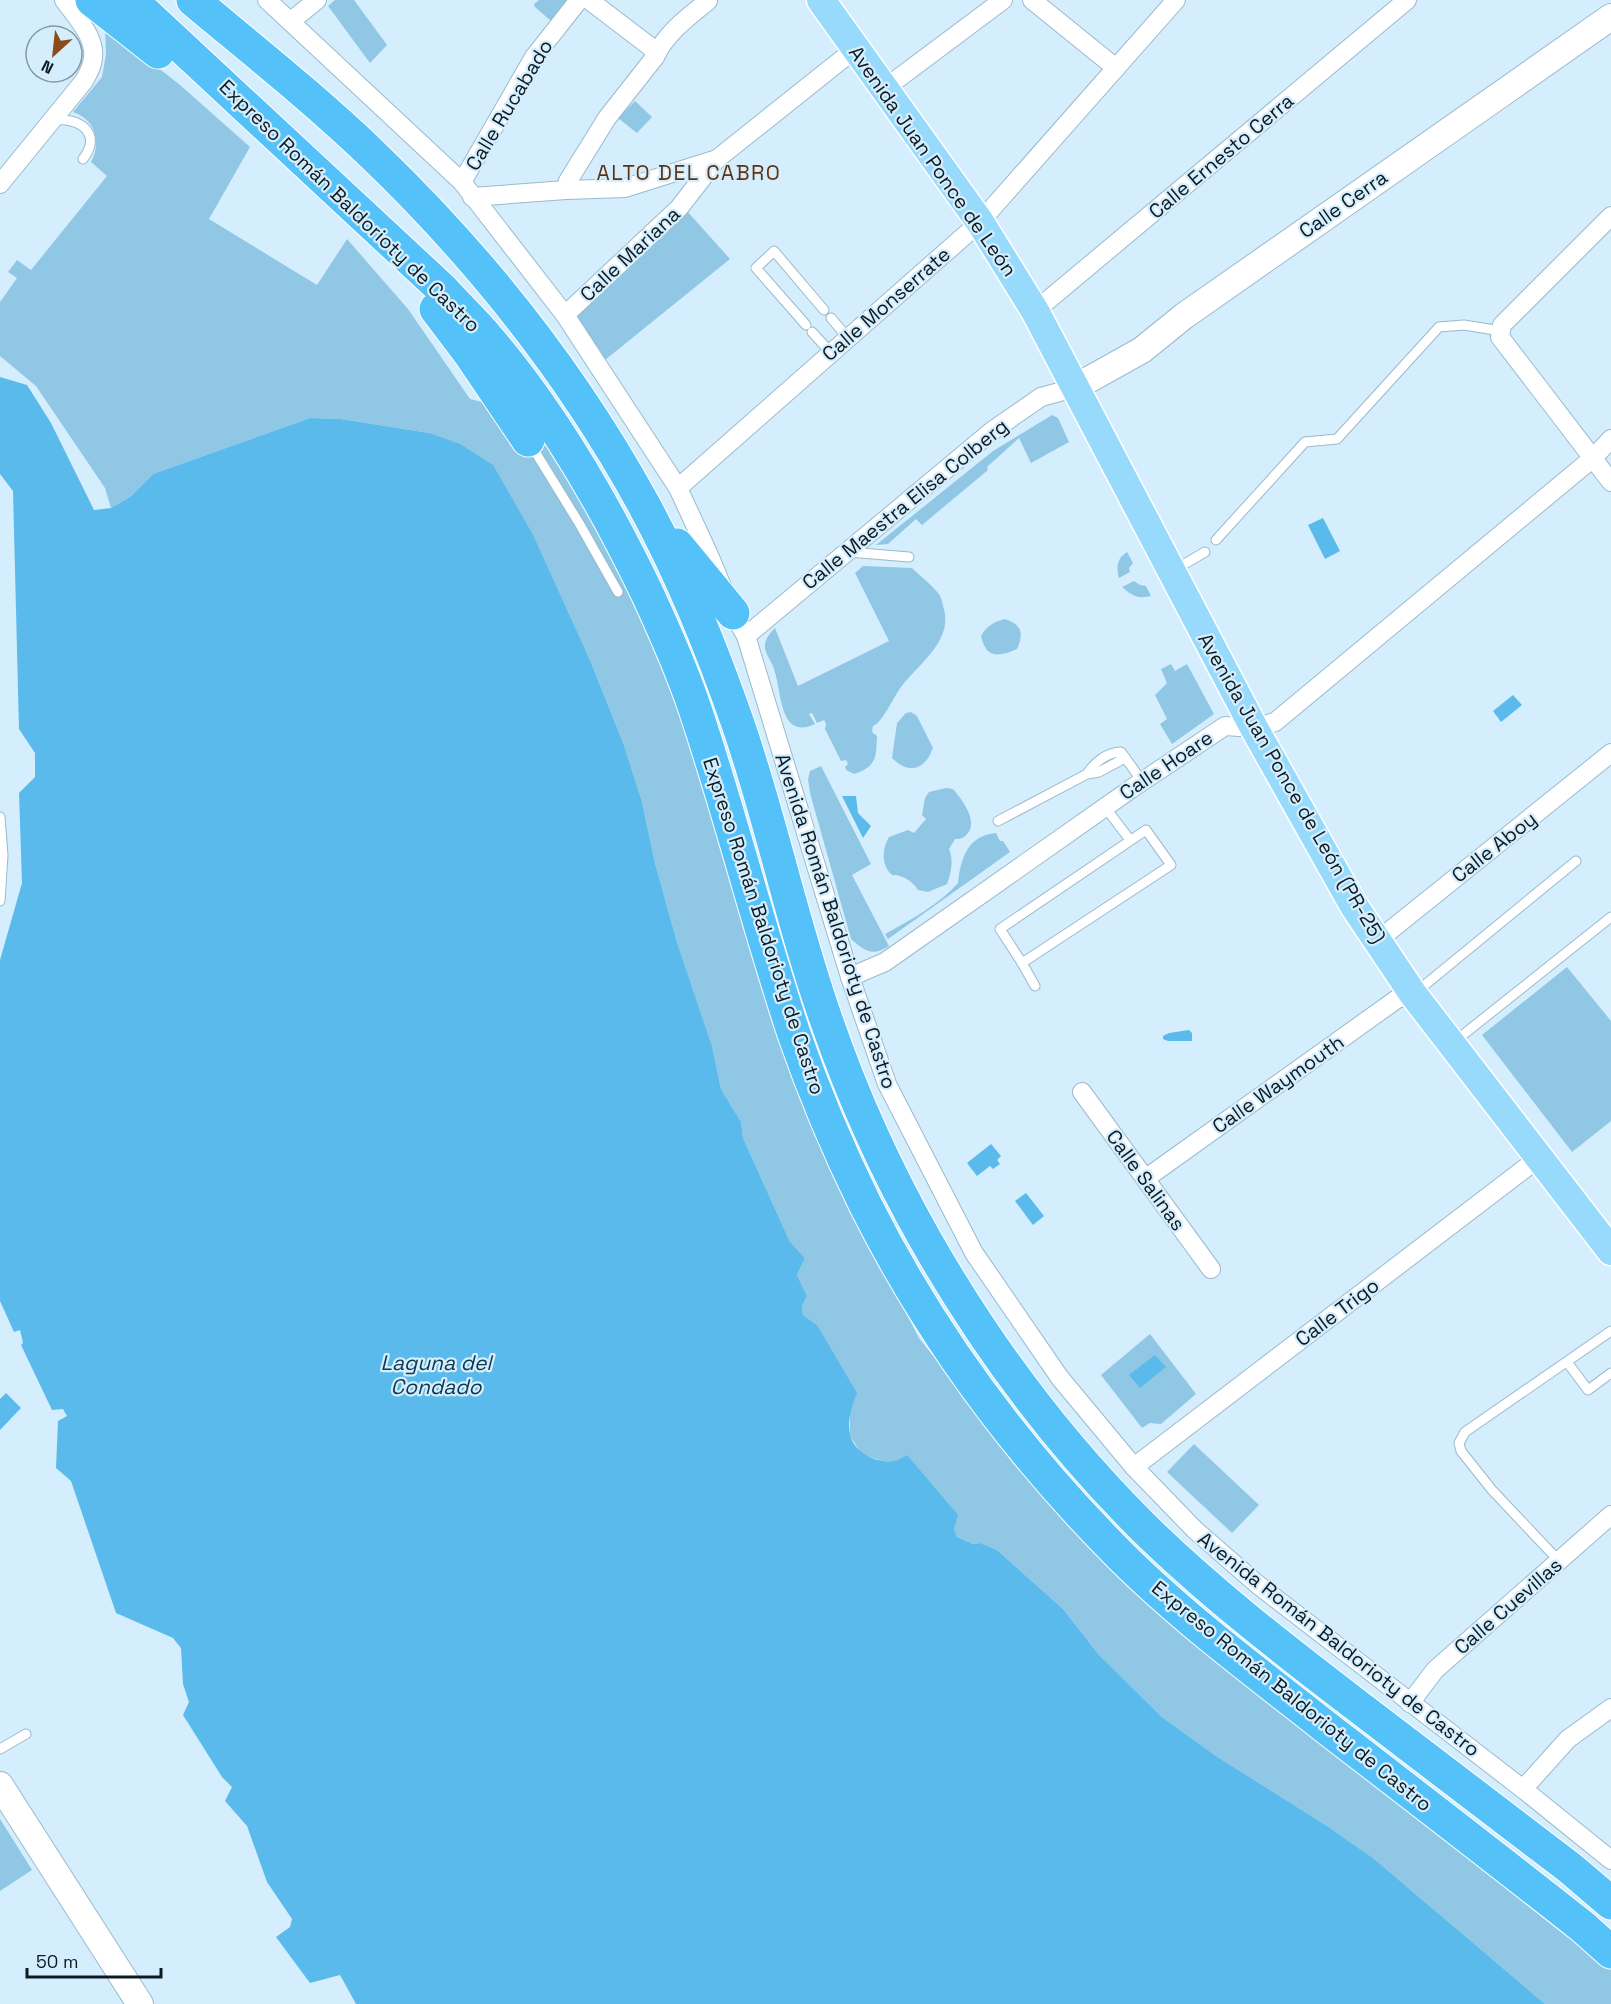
<svg xmlns="http://www.w3.org/2000/svg" width="1611" height="2004" font-family="'Space Grotesk',sans-serif">
  <style>
    .green { fill: #90c7e5 }
    .water { fill: #5abaeb }
    .lines { fill: none; stroke-linecap: round; stroke-linejoin: round }
    .lane-casing { stroke: #9abacc; stroke-width: 11 }
    .street-casing { stroke: #9abacc; stroke-width: 20 }
    .secondary-casing { stroke: #9abacc; stroke-width: 28 }
    .primary-casing { stroke: #fff; stroke-width: 31 }
    .highway-casing { stroke: #fff; stroke-width: 35 }
    .lane { stroke: #fff; stroke-width: 9 }
    .street { stroke: #fff; stroke-width: 18 }
    .secondary { stroke: #fff; stroke-width: 26 }
    .primary { stroke: #98dafb; stroke-width: 28 }
    .highway { stroke: #54c2f9; stroke-width: 33 }
    .labels { text-anchor: middle; stroke-width: 4.5; stroke-linejoin: round; paint-order: stroke }
    .street-label { font-size: 20px; fill: #0e1a20; stroke: #d4eefe }
    .neighbourhood-label { font-size: 21px; letter-spacing: 1.5px; fill: #603211; stroke: #d4eefe }
    .water-label { font-size: 21px; font-style: italic; fill: #0e394d; stroke: #d4eefe }
  </style>
  <rect width="100%" height="100%" fill="#d4eefe"/>
  <g class="green">
    <path d="M335,0H354L387,45L370,63L328,6Z"/>
    <path d="M539,0H572L551,21L535,7L534,4Z"/>
    <path d="M105,26L180,85L250,147L209,219L317,285L347,239L408,309L470,399L524,413L535,424L610,546L665,668L845,1195L919,1338L1004,1445L1611,1966V2004H1545L1373,1858L1327,1826L1216,1756L1162,1717L1099,1655L1063,1609L997,1550L980,1543L973,1544L957,1537L954,1529L955,1521L907,1455L896,1462L882,1461L862,1454L850,1436V1411L817,1325L803,1315L802,1306L807,1296L797,1275L805,1258L790,1242L743,1138L741,1122L721,1089L712,1046L677,942L655,863L642,802L624,745L592,665L429,433L341,419L310,418L153,474L130,497L111,508L105,488L36,386L0,356V302L17,278L8,272L17,260L31,270L107,176L91,162C102,142 95,119 73,112L102,77L106,54Z"/>
    <path d="M635,101L652,117L637,133L618,118Z"/>
    <path d="M686,210L730,259L605,360L574,316Z"/>
    <path d="M1052,415L1058,418L1069,442L1031,463L1019,438L987,467L988,470L922,525L916,519L888,544L876,545L993,451Z"/>
    <path d="M1127,552L1133,563L1129,568L1130,572L1119,578C1116,567 1117,558 1127,552Z"/>
    <path d="M863,566L912,568C920,576 931,584 938,593C941,596 942,601 943,606C955,642 917,664 899,690C893,699 881,724 873,726L872,732L877,736C876,758 877,766 854,774L846,770L845,767L848,764L846,760L841,761L825,729L826,724L824,720L817,723L812,713L809,714L815,724C779,741 782,692 774,669C772,662 766,655 765,648C764,640 770,633 775,628L798,686L889,641L855,573Z"/>
    <path d="M1134,581L1140,585L1146,586L1151,596C1138,599 1132,596 1122,587Z"/>
    <path d="M1005,619C1022,625 1024,633 1017,649C999,657 986,659 981,636C987,626 993,622 1005,619Z"/>
    <path d="M1171,664L1175,671L1187,664L1214,714L1172,744L1160,724L1167,719L1155,695L1167,683L1161,669Z"/>
    <path d="M911,712L917,716L933,748C925,770 909,775 892,758L897,723L906,713Z"/>
    <path d="M821,766L871,864L852,875L889,946C872,957 865,951 851,939L810,793L808,779L810,771Z"/>
    <path d="M946,788L953,789C962,799 978,821 968,833C964,838 961,839 955,839L949,849C954,860 951,873 947,884L928,892L918,890C913,881 901,874 892,875C881,865 882,849 889,837L908,830L914,833L926,819L922,815L925,798L929,792Z"/>
    <path d="M996,833L1000,841H1003L1010,852L888,939L885,934C910,920 939,905 958,883C961,858 967,836 996,833Z"/>
    <path d="M1567,967L1611,1021V1121L1572,1152L1482,1035Z"/>
    <path d="M1150,1334L1196,1394L1161,1424L1150,1423L1142,1428L1101,1375Z"/>
    <path d="M1194,1444L1259,1505L1232,1533L1167,1472Z"/>
    <path d="M0,1819L32,1870L0,1891Z"/>
  </g>
  <g class="water">
    <path d="M0,377L27,385L51,423L94,510L111,508L130,497L153,474L310,418L341,419L429,433L460,444L493,465L533,535L592,665L624,745L642,802L655,863L677,942L712,1046L721,1089L741,1122L743,1138L790,1242L805,1258L797,1275L807,1296L802,1306L803,1315L817,1325L857,1393C852,1406 847,1419 850,1434C853,1452 877,1464 894,1461C898,1461 903,1457 907,1455L958,1515L954,1529L957,1537L973,1544L980,1543L997,1550L1063,1609L1099,1655L1162,1717L1216,1756L1327,1826L1373,1858L1545,2004H356L340,1975L310,1983L276,1937L290,1927L292,1919L267,1882L247,1826L225,1801L232,1787L222,1777L183,1715L189,1702L183,1684L181,1648L173,1638L116,1613L71,1481L56,1468L58,1421L67,1416L63,1409L52,1410L21,1345L23,1343L20,1330L14,1332L0,1301V960L22,883L19,793L35,777V753L19,729L13,491L0,474Z"/>
    <path d="M1323,518L1340,551L1325,559L1308,525Z"/>
    <path d="M1513,695L1522,705L1501,722L1493,711Z"/>
    <path d="M842,796H856L858,813L871,826L863,838Z"/>
    <path d="M1189,1030L1192,1033V1041H1168L1163,1039V1036L1169,1033Z"/>
    <path d="M991,1144L1001,1156L997,1160L1000,1164L993,1169L990,1166L977,1176L967,1163Z"/>
    <path d="M1026,1193L1044,1216L1033,1225L1015,1201Z"/>
    <path d="M1155,1355L1166,1367L1140,1388L1129,1375Z"/>
    <path d="M6,1393L21,1408L0,1430V1399Z"/>
  </g>
  <g class="lines">
    <defs>
      <g id="lane">
        <path d="M53,120C79,117 103,133 83,159"/>
        <path d="M831,318L848,338"/>
        <path d="M806,325L756,268L774,251L824,310"/>
        <path d="M812,332L831,353"/>
        <path d="M531,445L579,523L618,592"/>
        <path d="M1216,540L1305,442L1337,439L1439,327L1464,325L1501,331"/>
        <path d="M849,552L909,557"/>
        <path d="M1176,569L1205,552"/>
        <path d="M1087,774C1094,763 1107,752 1121,752L1142,781"/>
        <path d="M1105,807L1130,840"/>
        <path d="M0,817L3,855L0,901"/>
        <path d="M998,821L1087,774L1099,772L1125,758"/>
        <path d="M1146,830L1171,865L1022,963L1000,929Z"/>
        <path d="M1022,963L1035,986"/>
        <path d="M1415,993L1576,861"/>
        <path d="M1454,1042L1611,917"/>
        <path d="M1567,1362L1588,1390L1611,1373"/>
        <path d="M1559,1561L1492,1490L1461,1451L1459,1443L1465,1432L1611,1331"/>
        <path d="M0,1749L26,1734"/>
      </g>
      <g id="street">
        <path d="M267,0L462,182L565,315L678,488L709,555L733,613L746,636L850,977L887,1084L974,1253L1060,1378L1134,1467L1195,1530L1257,1584L1523,1789L1611,1860"/>
        <path d="M1032,0L1116,68"/>
        <path d="M291,21L317,0"/>
        <path d="M655,57C666,33 688,17 708,1"/>
        <path d="M884,89L1003,0"/>
        <path d="M462,182L534,57L579,0"/>
        <path d="M0,184L84,81C87,75 91,69 92,63C99,40 76,17 64,0"/>
        <path d="M566,190L568,181L607,118L655,57L652,48L589,0"/>
        <path d="M472,197L566,190L625,188L717,159"/>
        <path d="M1611,216L1502,325L1500,337L1611,482"/>
        <path d="M1035,311L1407,0"/>
        <path d="M565,315L679,208L717,159L855,49"/>
        <path d="M678,488L980,222L1176,0"/>
        <path d="M746,636L992,431L1041,397L1074,388"/>
        <path d="M1377,941L1611,753"/>
        <path d="M850,977L885,962L1131,789L1225,726L1254,728L1275,722L1593,458L1611,439"/>
        <path d="M1082,1092L1211,1269"/>
        <path d="M1145,1179L1397,999L1413,994"/>
        <path d="M1134,1467L1540,1157"/>
        <path d="M1410,1703L1435,1670L1611,1515"/>
        <path d="M1523,1789L1568,1739L1611,1708"/>
      </g>
      <g id="secondary">
        <path d="M1074,388L1142,350L1184,316L1611,17"/>
        <path d="M0,1785L140,2004"/>
      </g>
      <path id="primary" d="M821,0L980,222L1035,311L1254,728L1354,906L1413,994L1611,1251"/>
      <g id="highway">
        <path d="M92,0L158,52"/>
        <path d="M131,0L442,289C458,307 476,323 491,342C555,418 605,505 648,595C665,632 682,670 695,709C731,816 758,926 794,1034C814,1092 838,1149 865,1204C928,1330 1013,1446 1111,1546C1175,1612 1251,1668 1323,1725C1410,1792 1497,1859 1583,1927L1611,1952"/>
        <path d="M193,0C254,51 317,101 374,156C480,258 573,375 644,505C682,575 712,649 738,724C772,822 792,924 827,1022C853,1097 886,1170 925,1239C984,1343 1057,1441 1141,1525C1206,1589 1279,1646 1351,1701C1424,1757 1497,1813 1570,1868L1611,1903"/>
        <path d="M436,309L470,354L528,440"/>
        <path d="M677,545L733,613"/>
      </g>
    </defs>
    <use href="#lane" class="lane-casing"/>
    <use href="#street" class="street-casing"/>
    <use href="#secondary" class="secondary-casing"/>
    <use href="#primary" class="primary-casing"/>
    <use href="#highway" class="highway-casing"/>
    <use href="#lane" class="lane"/>
    <use href="#street" class="street"/>
    <use href="#secondary" class="secondary"/>
    <use href="#primary" class="primary"/>
    <use href="#highway" class="highway"/>
  </g>
  <g class="labels">
    <g class="street-label">
      <text transform="translate(509 105) rotate(-59)" y="7">Calle Rucabado</text>
      <text transform="translate(1221 156) rotate(-40)" y="7">Calle Ernesto Cerra</text>
      <text transform="translate(933 161) rotate(55)" y="7">Avenida Juan Ponce de León</text>
      <text transform="translate(1343 204) rotate(-35)" y="7">Calle Cerra</text>
      <text transform="translate(350 206) rotate(44)" y="7">Expreso Román Baldorioty de Castro</text>
      <text transform="translate(630 254) rotate(-43)" y="7">Calle Mariana</text>
      <text transform="translate(886 304) rotate(-41)" y="7">Calle Monserrate</text>
      <text transform="translate(905 504) rotate(-39)" y="7">Calle Maestra Elisa Colberg</text>
      <text transform="translate(1166 765) rotate(-34)" y="7">Calle Hoare</text>
      <text transform="translate(1292 788) rotate(60)" y="7">Avenida Juan Ponce de León (PR-25)</text>
      <text transform="translate(1494 847) rotate(-38)" y="7">Calle Aboy</text>
      <text transform="translate(836 921) rotate(72)" y="7">Avenida Román Baldorioty de Castro</text>
      <text transform="translate(764 926) rotate(72)" y="7">Expreso Román Baldorioty de Castro</text>
      <text transform="translate(1278 1084) rotate(-35)" y="7">Calle Waymouth</text>
      <text transform="translate(1146 1180) rotate(54)" y="7">Calle Salinas</text>
      <text transform="translate(1337 1312) rotate(-37)" y="7">Calle Trigo</text>
      <text transform="translate(1508 1606) rotate(-41)" y="7">Calle Cuevillas</text>
      <text transform="translate(1339 1644) rotate(38)" y="7">Avenida Román Baldorioty de Castro</text>
      <text transform="translate(1292 1696) rotate(39)" y="7">Expreso Román Baldorioty de Castro</text>
    </g>
    <g class="neighbourhood-label">
      <text x="689" y="180">ALTO DEL CABRO</text>
    </g>
    <g class="water-label">
      <text x="436" y="1370">Laguna del<tspan x="436" dy="24">Condado</tspan></text>
    </g>
  </g>
  <g transform="translate(54 54) rotate(207)"><circle r="28" fill="#d4eefe" stroke="#8599a5" stroke-width="1.5"/>
  <path d="M0-4.5L10 22L0 15L-10 22Z" fill="#8d4b1a"/>
  <text y="-9" font-size="16" font-weight="bold" text-anchor="middle" fill="#0e1a20">N</text>
  </g>
  <path d="M27 1968v9h134v-9" fill="none" stroke="#0e1a20" stroke-width="3"/>
  <text x="36" y="1968" font-size="18" fill="#0e1a20" stroke="#d4eefe" stroke-width="4.5" paint-order="stroke">50 m</text>
</svg>
